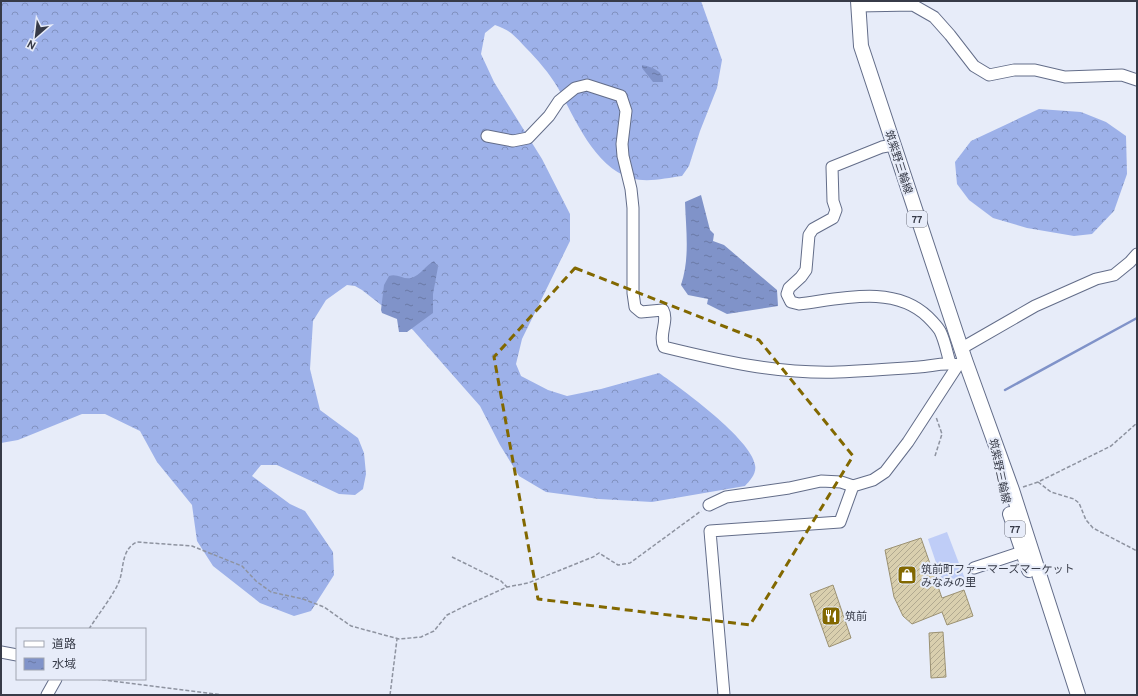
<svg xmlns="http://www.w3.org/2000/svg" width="1138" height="696" font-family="Overpass,'Noto Sans JP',sans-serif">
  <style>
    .forest { fill: url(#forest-crowns) }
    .garden { fill: #bfcdf7 }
    .water { fill: url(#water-ripples) }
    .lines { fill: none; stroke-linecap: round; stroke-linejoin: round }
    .stream { stroke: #8093c9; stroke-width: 2.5 }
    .building { fill: url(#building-hatch); stroke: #9b9172 }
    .minor-casing { stroke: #636d89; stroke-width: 13 }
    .major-casing { stroke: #636d89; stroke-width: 16 }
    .path { stroke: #8e93a0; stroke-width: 1.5; stroke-dasharray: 4 2; stroke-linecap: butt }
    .minor { stroke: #fff; stroke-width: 11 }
    .major { stroke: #fff; stroke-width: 14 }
    .marked { fill: none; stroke: #826800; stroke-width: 3; stroke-dasharray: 8 5; stroke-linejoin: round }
    .labels { text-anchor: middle; stroke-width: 4; stroke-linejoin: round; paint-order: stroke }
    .shield { fill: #e7ecf9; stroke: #6c707d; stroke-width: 1 }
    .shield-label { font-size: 10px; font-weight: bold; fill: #373b48 }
    .street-label { font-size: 11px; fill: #373b48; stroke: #e7ecf9 }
    .poi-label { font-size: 11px; fill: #373b48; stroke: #e7ecf9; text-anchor: start }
  </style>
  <defs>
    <pattern id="forest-crowns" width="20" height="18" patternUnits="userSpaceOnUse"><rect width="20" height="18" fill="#9db1e9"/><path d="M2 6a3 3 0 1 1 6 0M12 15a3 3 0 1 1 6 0" fill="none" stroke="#8191bf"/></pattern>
    <pattern id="water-ripples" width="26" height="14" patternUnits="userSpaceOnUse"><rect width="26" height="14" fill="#8093c9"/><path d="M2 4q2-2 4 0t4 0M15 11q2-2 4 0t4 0" fill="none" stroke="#6a79a5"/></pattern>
    <pattern id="building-hatch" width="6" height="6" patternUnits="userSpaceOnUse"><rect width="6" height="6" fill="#d9cfae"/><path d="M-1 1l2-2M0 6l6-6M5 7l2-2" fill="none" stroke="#b1a990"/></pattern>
  </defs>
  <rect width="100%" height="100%" fill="#e7ecf9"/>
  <g class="forest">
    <path d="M1,1H701L722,60L717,88L700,131L689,166L682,176C666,178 647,183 631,178C594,167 575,118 558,88C550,74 537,59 526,48C515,36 510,30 495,25L485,33L481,54L494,82L542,159L570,214V241L522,339L516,364L521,376L548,390L567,396L601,389L659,373C682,389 751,439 755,465C757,473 750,481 745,486L652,502L599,499L546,492L519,476L500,445L480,406L413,330L362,290L355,286L347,285L326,300L313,321L310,369L320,410L358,438L364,453L366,474L363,489L355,495L339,494L277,465H261L252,476L290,504L305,511L333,552L334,575L311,611L294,616L260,603L213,566L197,541L192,505L157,462L140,431L105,414H82L18,440L1,443Z"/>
    <path d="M1039,109L1081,112L1106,122L1126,136L1127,174L1114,211L1092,234L1074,236L1027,228L993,218L969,200L957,184L955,162L971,141Z"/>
  </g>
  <path class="garden" d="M947,532L965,579L944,586L928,539Z"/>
  <g class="water">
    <path d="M642,65C652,67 664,71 663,82H653L642,68Z"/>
    <path d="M701,195L710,230L714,234L713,241L724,245L777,290L778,306L727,314L707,304L708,299L688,295L681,285C690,258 686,231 685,202Z"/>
    <path d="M434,261L438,267L433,294V313L407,332H399L397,319L382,313L381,310L384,285L389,276C397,273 404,280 411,278C420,276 426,265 434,261Z"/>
  </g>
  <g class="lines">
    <path class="stream" d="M1005,390L1137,318"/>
  </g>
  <g class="building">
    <path d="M921,538L942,598L964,590L973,616L947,625L942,612L912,624L903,616L894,597L885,550Z"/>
    <path d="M833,585L851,638L829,647L810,594Z"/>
    <path d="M943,632L946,677L931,678L929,633Z"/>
  </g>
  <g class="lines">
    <defs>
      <g id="minor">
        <path d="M858,6L913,5L934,17L950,35L974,66L989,75L1014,70H1035L1065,77L1122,75L1137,80"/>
        <path d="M487,136L513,141L528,138L549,116L559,101L575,88L587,85L621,96L626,111L622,144L623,156L631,189L633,208V293L635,307L641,312L663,310C669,321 658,335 664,347C721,361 778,374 838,372C865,371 892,369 919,367C933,366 944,362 958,365"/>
        <path d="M893,145L882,147L832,167L833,201L836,210L833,218L813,229L809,235L806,270L801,277L789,288L787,294L791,302L799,304C840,299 894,284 928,317C932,321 937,326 940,331C945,341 947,353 950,363"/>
        <path d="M962,348L1035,306L1096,279L1114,275L1130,262L1137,254"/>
        <path d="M709,505L726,497L789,488L821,481L841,482L853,486"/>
        <path d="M974,568L1022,552L1023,545"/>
        <path d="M1,652L17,655"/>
        <path d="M47,695L56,679"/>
        <path d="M724,695L710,531L840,522L853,486L873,480L885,472L908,442L958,365L963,361"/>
      </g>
      <g id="major">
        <path d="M858,1L861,46L965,360L1012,490L1078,695"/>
        <path d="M1010,514L1029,570"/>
      </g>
    </defs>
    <use href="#minor" class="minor-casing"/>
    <use href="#major" class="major-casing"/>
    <g class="path">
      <path d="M935,456L942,434L936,417"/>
      <path d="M1038,482L1051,492L1074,499L1079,503L1086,520L1093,528L1137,551"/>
      <path d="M1023,487L1038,482L1111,446L1137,423"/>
      <path d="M452,557L501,581L507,587"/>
      <path d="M89,629C97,616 116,592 120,579C124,565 122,549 137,542L192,546L242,566L256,581L271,592L303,599L324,607L351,626L399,639L421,637L434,631L447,615L465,606L507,587L528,583L593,557L599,553L618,565L630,563L701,511"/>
      <path d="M96,679L224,695"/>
      <path d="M390,695L397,639"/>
    </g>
    <use href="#minor" class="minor"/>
    <use href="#major" class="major"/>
  </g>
  <path class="marked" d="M575,268L759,340L853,456L750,625L538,599L494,357Z"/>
  <defs>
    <symbol id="shop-square" viewBox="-11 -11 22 22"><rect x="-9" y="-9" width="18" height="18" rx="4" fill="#826800" stroke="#e7ecf9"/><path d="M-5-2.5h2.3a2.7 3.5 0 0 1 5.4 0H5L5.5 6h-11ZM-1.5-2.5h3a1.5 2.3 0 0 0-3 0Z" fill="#fff"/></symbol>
    <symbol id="restaurant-square" viewBox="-11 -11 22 22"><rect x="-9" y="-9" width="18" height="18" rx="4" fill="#826800" stroke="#e7ecf9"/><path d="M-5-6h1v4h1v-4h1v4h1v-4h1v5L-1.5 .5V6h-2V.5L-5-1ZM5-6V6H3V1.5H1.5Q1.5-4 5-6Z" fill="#fff"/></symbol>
  </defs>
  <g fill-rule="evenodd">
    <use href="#shop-square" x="896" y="564" width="22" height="22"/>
    <use href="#restaurant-square" x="820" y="605" width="22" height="22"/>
  </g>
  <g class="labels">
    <g class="shield">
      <rect x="907" y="211" width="20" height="16" rx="3"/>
      <rect x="1005" y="521" width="20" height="16" rx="3"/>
    </g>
    <g class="shield-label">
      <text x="917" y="223">77</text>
      <text x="1015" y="533">77</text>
    </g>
    <g class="street-label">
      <text transform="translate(899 162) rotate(72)" y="4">筑紫野三輪線</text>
      <text transform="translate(1000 471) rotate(78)" y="4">筑紫野三輪線</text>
    </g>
    <g class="poi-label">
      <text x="921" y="573">筑前町ファーマーズマーケット<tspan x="921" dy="13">みなみの里</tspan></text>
      <text x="845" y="620">筑前</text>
    </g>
  </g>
  <rect width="1138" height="696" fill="none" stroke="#373b48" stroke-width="4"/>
  <rect x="16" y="628" width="130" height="52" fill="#e7ecf9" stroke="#a1a5b2"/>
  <rect x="24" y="641" width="20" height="6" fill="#ffffff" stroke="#a1a5b2"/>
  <text x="52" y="648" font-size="12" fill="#373b48">道路</text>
  <rect x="24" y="658" width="20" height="12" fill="url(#water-ripples)" stroke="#a1a5b2"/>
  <text x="52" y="668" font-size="12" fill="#373b48">水域</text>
  <g transform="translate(36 36) rotate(208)" stroke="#e7ecf9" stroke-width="3" paint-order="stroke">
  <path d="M0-3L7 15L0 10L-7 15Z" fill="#373b48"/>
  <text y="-6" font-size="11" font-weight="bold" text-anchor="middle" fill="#373b48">N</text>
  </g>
</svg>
